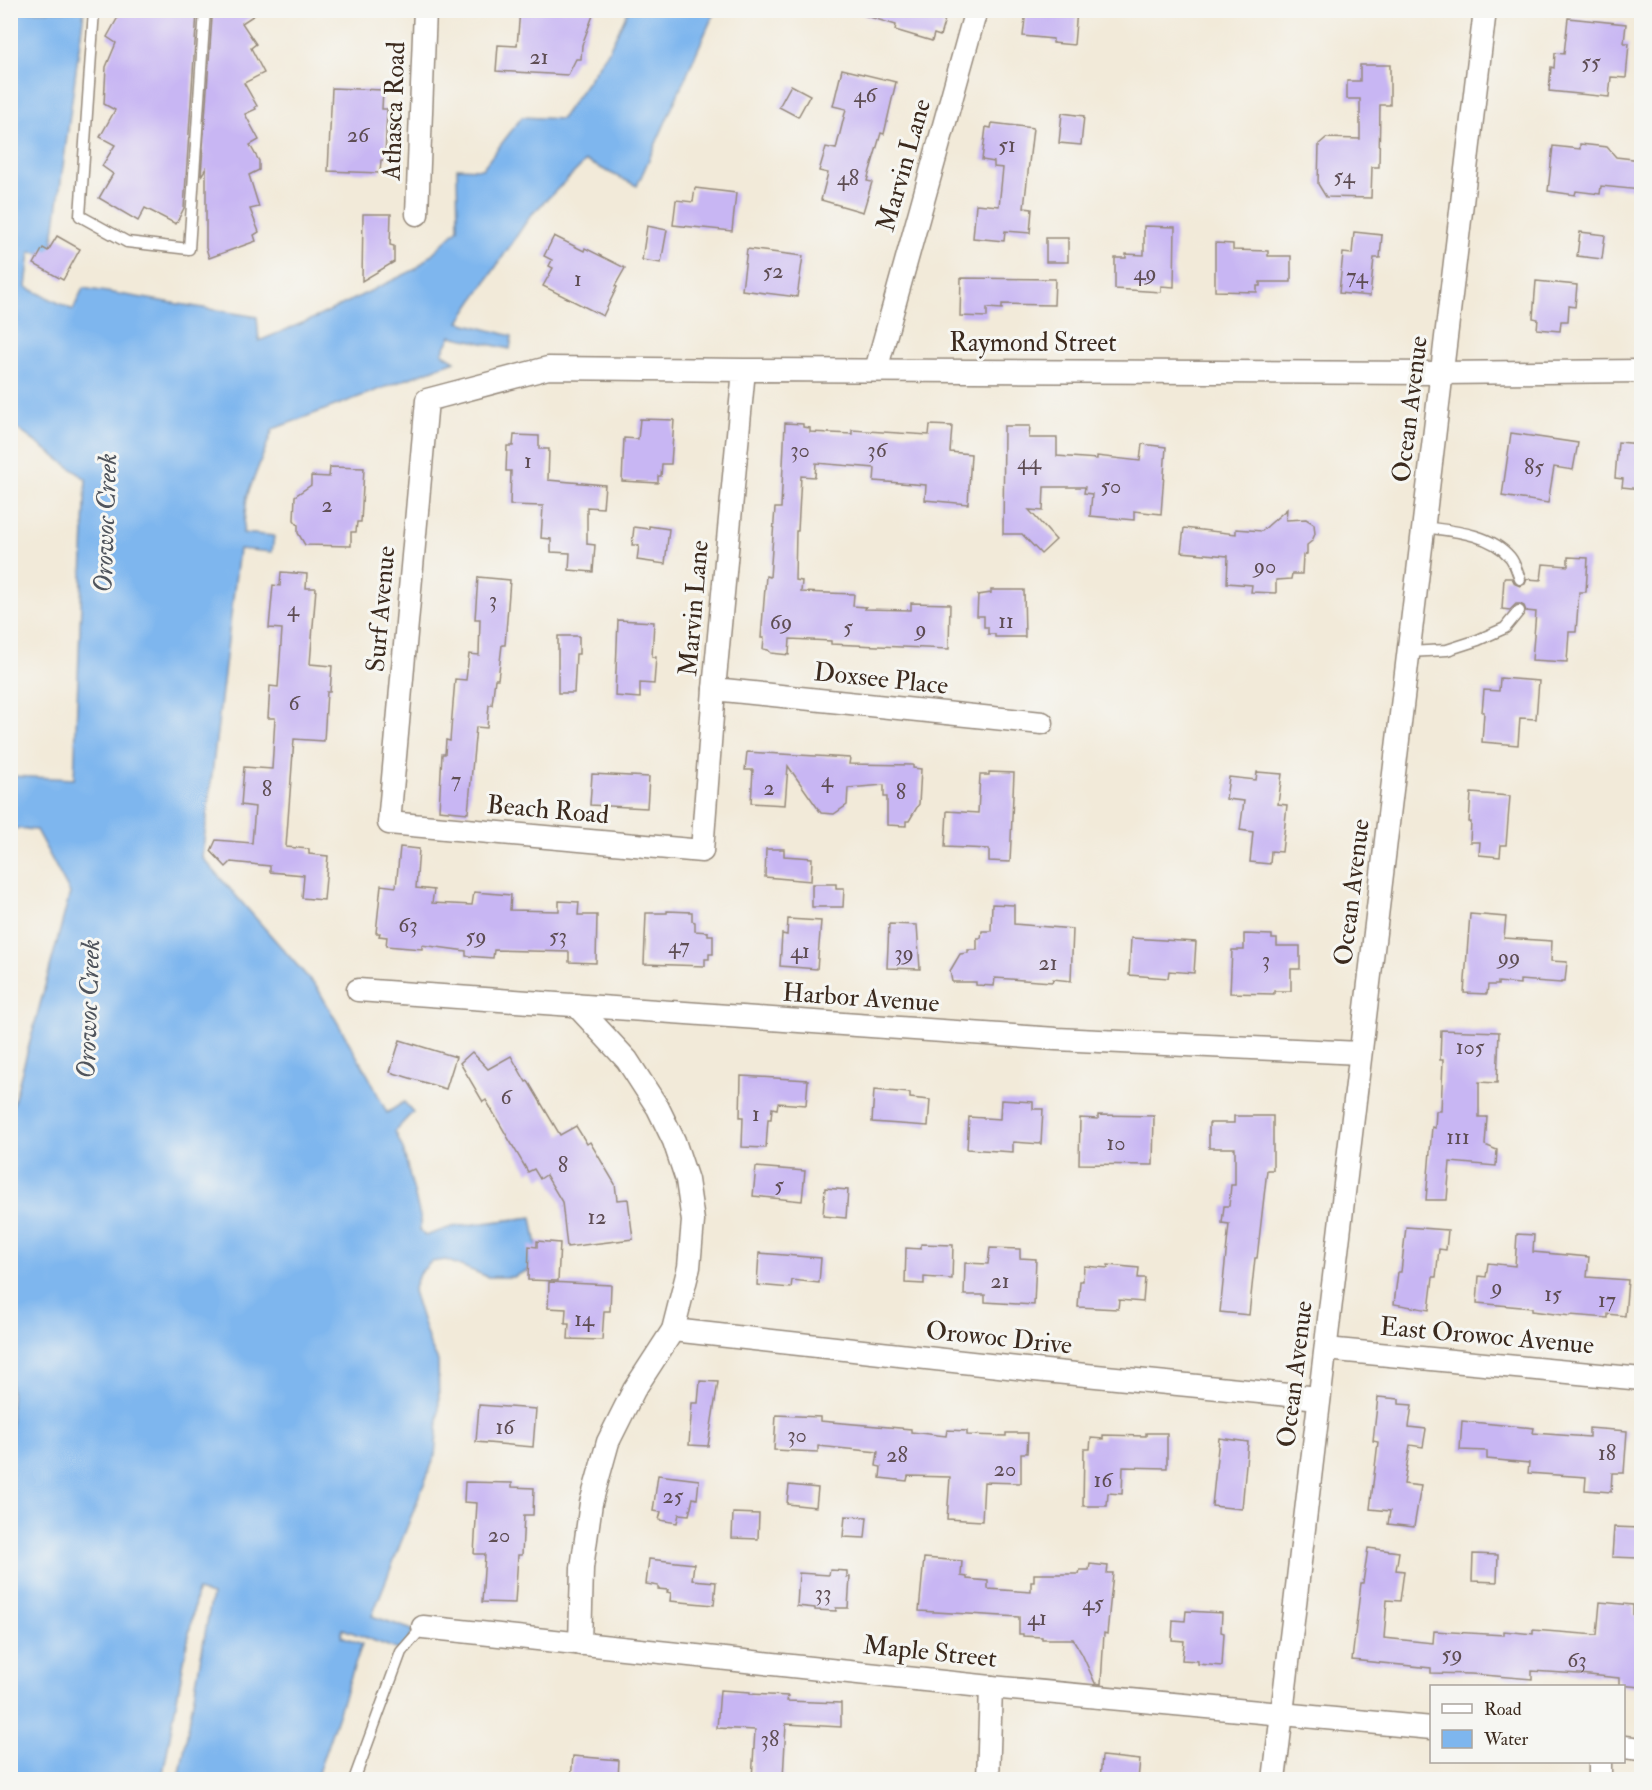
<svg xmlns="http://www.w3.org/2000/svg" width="1652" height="1790" font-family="'IM FELL Double Pica',serif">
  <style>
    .water { fill: #7eb6ee; stroke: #5c7086; stroke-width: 1.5 }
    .building { fill: #c8b6f3 }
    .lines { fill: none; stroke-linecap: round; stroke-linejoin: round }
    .service-casing { stroke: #968a7c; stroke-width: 13 }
    .minor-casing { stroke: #968a7c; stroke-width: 25 }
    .service { stroke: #fff; stroke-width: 10 }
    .minor { stroke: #fff; stroke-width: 22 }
    .labels { text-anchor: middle; stroke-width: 6; stroke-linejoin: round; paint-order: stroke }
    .number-label { font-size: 22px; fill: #5e4d53 }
    .street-label { font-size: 26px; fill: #3b2a1e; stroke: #f6f6f2 }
    .water-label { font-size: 27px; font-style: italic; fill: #4f545c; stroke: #f6f6f2 }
  </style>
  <rect width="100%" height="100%" fill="#f6f6f2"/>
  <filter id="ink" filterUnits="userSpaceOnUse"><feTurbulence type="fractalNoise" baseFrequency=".0167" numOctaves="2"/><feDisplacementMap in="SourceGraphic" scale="12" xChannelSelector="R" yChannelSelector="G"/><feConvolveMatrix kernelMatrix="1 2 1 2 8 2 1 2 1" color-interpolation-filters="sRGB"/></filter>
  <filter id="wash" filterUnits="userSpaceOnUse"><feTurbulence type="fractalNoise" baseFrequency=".008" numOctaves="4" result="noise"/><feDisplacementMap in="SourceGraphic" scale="24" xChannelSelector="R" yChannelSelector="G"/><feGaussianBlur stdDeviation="1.35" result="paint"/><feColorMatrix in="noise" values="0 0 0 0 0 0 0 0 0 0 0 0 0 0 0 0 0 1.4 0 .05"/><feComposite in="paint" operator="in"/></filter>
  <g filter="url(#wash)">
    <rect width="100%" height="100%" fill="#f2ead9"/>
    <path class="water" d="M14,11H84L51,255L30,252L26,287L73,310L83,288L257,317L259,341L317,317L416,269L458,229L457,168L482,169L522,117L561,119L608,52L628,11H715L637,186L586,161L530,216L459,322L512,336L510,349L451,336L442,353L455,361L273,429L247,496L243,533L274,536L272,552L239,549L202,857L318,989L369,1077L387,1113L404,1102L413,1112L395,1131L403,1149L421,1220L420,1230L425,1236L452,1227L532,1217L537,1246L531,1269L513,1277H488L446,1260L431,1262L419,1274L413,1291L430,1345L438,1361L439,1408L435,1456L372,1616L413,1630L404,1652L343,1629L341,1636L362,1644L316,1779H179L212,1595L197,1591L162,1779H11V1105H13L70,893L36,830L11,828V776L74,779L86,479L11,424L10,34Z"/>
    <g id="blocks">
      <g class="building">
        <path d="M122,10H193L197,12L184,208L176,224L145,208L138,221L99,198L113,174L102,166L115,145L100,137L115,110L104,104L106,67L116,43L107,37Z"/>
        <path d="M225,10H262L242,23L256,44L251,48L264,73L244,83L257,106L255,107L256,109L245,114L259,140L250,145L259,161V170L249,175L259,207L250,209L259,232L254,235L256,241L209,258L206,248V168L201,176L212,18Z"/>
        <path d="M520,10H595L582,45L581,59H576L568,75L496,71L498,45L517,46Z"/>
        <path d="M863,10H938L936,16L945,19L940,36L934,34L932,41L895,30L896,25L863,15Z"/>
        <path d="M1026,10H1077L1074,45L1053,43V39L1023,36Z"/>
        <path d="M1568,18L1626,24L1624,43H1629L1626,78L1611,77L1609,97L1549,91L1551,67L1554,68L1555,53L1564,54Z"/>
        <path d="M1360,65H1390V105H1380L1379,167H1372L1371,198L1326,197L1318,184L1319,144L1326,138L1360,139V99H1347V81H1360Z"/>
        <path d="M842,69L896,82L884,134L881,133L867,181L872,182L863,212L821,200L828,173L819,171L826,147L836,149L846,109L833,106Z"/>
        <path d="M791,85L810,95L798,117L779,107Z"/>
        <path d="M332,88L383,90L382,109H387L385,160H381L380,173L328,171Z"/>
        <path d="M1062,113L1084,116L1081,145L1059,143Z"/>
        <path d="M992,123L1033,128L1024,208L1032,209L1030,233L1005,231L1004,241L973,238L976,204L999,206L1003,168L994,167V162L982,160L986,127L991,128Z"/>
        <path d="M1580,144L1607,147L1616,157L1641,160V190L1601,186L1600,194L1576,191L1575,195L1548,191L1553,146L1580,149Z"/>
        <path d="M695,188L736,193L732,231L673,225L676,200L693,202Z"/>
        <path d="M363,214H391L390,245L394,246V262L362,281Z"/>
        <path d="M647,226L667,230L661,263L642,260Z"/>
        <path d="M1144,226L1175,227L1174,287L1161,286V292L1115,289V258H1126V254L1144,255Z"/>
        <path d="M1354,232L1382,235L1380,258H1374L1370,296L1339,293L1343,253L1352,254Z"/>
        <path d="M1580,232L1605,235L1602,259L1577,256Z"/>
        <path d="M57,236L80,249L63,280L34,264L43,248L48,251Z"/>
        <path d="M554,236L584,251L585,248L625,268L615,286L617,287L603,316L543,286L553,268L549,266L552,260L544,256Z"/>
        <rect x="1046" y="238" width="22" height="24"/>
        <path d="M1215,243L1233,244V250L1268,251V256H1291V282H1260V286H1257V292L1215,291Z"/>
        <path d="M747,249L803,256L797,297L742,290Z"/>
        <path d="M961,278L1055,279L1054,305L1002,304V309L987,308V317L960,316Z"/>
        <path d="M1536,281L1577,285L1575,307L1569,306L1568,321H1561L1560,331L1537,329L1538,319L1533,318Z"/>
        <path d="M640,419L674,420L671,464H662L661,476H658V483L622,481L624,438L638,439Z"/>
        <path d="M785,423L803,424V427L810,428V432L852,434V430L929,435L930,425L952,426L950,452L971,454L968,504L925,500L926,485L874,481L875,468L816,463L815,477L801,476L798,531H796L795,580L802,581L801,592L854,594L853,606L866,607L865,609L911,610V603L950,604L949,649L831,644V641L790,639L789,655L771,653L768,650L763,649L764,638H761L766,576L770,577L775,508H781Z"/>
        <path d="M1004,426H1030L1029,438H1057V456L1097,459V456L1140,461L1142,444L1166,447L1161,514L1134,511V520L1090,516L1092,494L1084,493L1085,487H1044L1043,511L1029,510L1056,540L1041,554L1022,534H1003Z"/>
        <path d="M1511,433L1578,443L1573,470L1554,467L1548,503L1502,496Z"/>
        <path d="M514,435L539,436V449H549L548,480L605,485L603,508L587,507V544L595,545L593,572L569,570L570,553L551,552V539L541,538L543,506L510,505L511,471H506L507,446H513Z"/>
        <path d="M1618,442L1641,444V489L1622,487L1623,479L1615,478Z"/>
        <path d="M330,467L364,468L361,522H357L356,532H351V546L305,545L298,533V525L294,520L295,496L311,485V476L329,477Z"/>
        <path d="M1287,509L1286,520L1306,519L1314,524L1315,534L1312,541L1307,545V554L1303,555L1302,574H1292L1291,579L1276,580V593L1251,592L1252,585L1227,583L1228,556L1181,552L1184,528L1236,534V529L1262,531Z"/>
        <path d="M649,526L669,529L665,564L637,560L639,545H632L634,527L649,529Z"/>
        <path d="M1568,557L1588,558L1586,592H1579L1576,632H1569L1567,662L1532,660L1536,612L1526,611L1524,606L1520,604H1516L1510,610L1502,609L1504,578H1512L1515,584L1520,586L1525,584L1527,579L1541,580L1543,564L1568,566Z"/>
        <path d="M281,572L307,574L306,588H316L310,664L332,666L330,692H327L324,741L294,739L286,847L309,849V854L328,856L324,900L302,898L304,875L270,872V866L231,862L226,867L211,851L216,840L252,843L255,807L241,805L244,767L272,769L275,718H268L270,686L278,687L282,629L269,628L273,585L280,586Z"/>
        <path d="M478,577L510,580L505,645H502L498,679H495L492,705H489L487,728L476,727L468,813L439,810L442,754H445L446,740L450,741L455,679L466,680L469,654L479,655L480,619H475Z"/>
        <path d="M991,590H1024L1025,637H995V634H988V627H984V616H977L978,595L991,593Z"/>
        <path d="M618,620L654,622L652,657H656L654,684L640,683V698L615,696Z"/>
        <path d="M558,636H579V654H576L574,693H558Z"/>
        <path d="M1500,678L1539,681L1536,719L1520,718L1518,745L1482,742L1484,712H1482L1484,690L1499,691Z"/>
        <path d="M747,752L850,758L849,764L913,765V768L921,769L919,804L909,821H906V826L887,825V797H884V785L848,788L847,805L834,814L821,813L788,766L785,805L751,803L753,770H745Z"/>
        <path d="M989,772L1014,773L1010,862L989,861V849L945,847L947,811L978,813L980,775H989Z"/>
        <path d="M1257,772L1282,774L1278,804L1287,805L1282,852L1271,851L1270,864L1250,862L1253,832L1240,830L1244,801L1226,799L1229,777L1256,780Z"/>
        <path d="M592,774L649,777L647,808L590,805Z"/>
        <path d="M1471,793L1510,796L1506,845H1501L1500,857L1479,855L1480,842H1470L1471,822H1469Z"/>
        <path d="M400,847L419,849L416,888L434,890L432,903L472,905L474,892L511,895L510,910L559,911V901L579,902L578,915H597L596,963L569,962V952L494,950L493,958L466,956V951L422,945V949L386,946L387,937L379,936L380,933H376L381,885L396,887Z"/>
        <path d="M766,849H784V856L812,858L811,881L765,877Z"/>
        <path d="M812,884H836V888H844L843,907H812Z"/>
        <path d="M992,904L1014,905V924L1073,929L1071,981L1053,979L1052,982L995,978L994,986L976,985V982H952L950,971L960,954L968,953V950H977V938H981L982,931H991Z"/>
        <path d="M667,911L692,912V921L695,922V931L708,932V935H713V954H709V959H705V966L644,964L646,913H667Z"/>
        <path d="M1470,914L1506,917L1504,938L1552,941L1551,961L1567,962L1565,981H1561V983L1520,980V984L1498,982V985H1488L1487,994L1464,993Z"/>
        <path d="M788,919L821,921L817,969L780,966L782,934L787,935Z"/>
        <path d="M889,924L917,925L920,969L887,968Z"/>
        <path d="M1244,934L1272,935V939H1277V946H1300V969H1291V991H1274V994L1230,993L1232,950H1244Z"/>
        <path d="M1131,938L1196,942L1194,973L1169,971L1168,978L1129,975Z"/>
        <path d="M1441,1030L1499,1032L1497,1083L1479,1082V1117H1487L1485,1145L1497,1150L1496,1166L1450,1162L1447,1200H1426L1432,1127L1435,1128L1436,1111H1441L1443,1060H1440Z"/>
        <path d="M400,1040L456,1057L446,1089L390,1072Z"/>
        <path d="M472,1052L488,1069L511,1056L526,1082L528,1081L560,1135L576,1126L587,1144L590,1142L615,1184L617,1200L628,1199L633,1239L567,1247L562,1202L546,1175L540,1179L534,1169L528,1172L486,1100L483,1102L460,1063Z"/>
        <path d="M741,1076L808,1080L806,1105L778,1103L777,1109L772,1108L771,1119H768L766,1148L742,1147L743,1117H740Z"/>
        <path d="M874,1090L910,1093V1098L930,1100L928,1126L872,1122Z"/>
        <path d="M1001,1100L1033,1102V1109H1043L1041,1144L1013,1142V1152L967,1149L969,1117L1000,1119Z"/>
        <path d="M1098,1115L1154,1116L1153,1165L1079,1164L1080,1118L1098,1119Z"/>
        <path d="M1234,1116H1273V1170H1267L1257,1258H1255L1249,1315L1220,1312L1229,1224L1222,1223L1224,1206H1229L1231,1185H1235V1148H1209V1123H1234Z"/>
        <path d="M756,1167L805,1171L802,1201L753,1196Z"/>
        <path d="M825,1188L848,1190L846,1218L823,1216Z"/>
        <path d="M1406,1227L1448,1230L1446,1250L1439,1249L1436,1277H1433L1429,1310L1394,1304L1398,1272H1401Z"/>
        <path d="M1517,1234L1534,1235L1533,1252L1589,1257L1587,1277L1628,1280L1625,1316L1608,1314V1318L1570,1315V1316L1532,1311V1308L1477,1303L1479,1276L1486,1277L1488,1263L1515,1266Z"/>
        <path d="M537,1241L560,1243L558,1281L528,1280L529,1246L537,1247Z"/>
        <path d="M921,1244L953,1245L952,1279L924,1277V1284L905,1283L906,1248L921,1249Z"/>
        <path d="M990,1248L1020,1249V1258L1036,1259L1034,1305L985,1302V1295H964L965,1263L988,1264Z"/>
        <path d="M759,1253L821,1258L819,1283L792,1280L791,1288L757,1285Z"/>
        <path d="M1108,1265L1139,1268L1138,1278H1145L1143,1302L1119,1300L1118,1309L1078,1307L1080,1281H1083L1084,1266L1108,1268Z"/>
        <path d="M549,1282L611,1285L610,1311H604L602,1340L568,1339L569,1324H565L566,1309L548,1308Z"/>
        <path d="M700,1381L718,1382L708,1446L689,1445L692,1403H698Z"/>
        <path d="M1378,1397L1399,1399V1404L1412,1405L1409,1427L1426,1429L1423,1447L1410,1445L1404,1484L1421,1486L1414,1527L1388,1524L1390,1511L1370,1509L1378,1442L1373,1441Z"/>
        <path d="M479,1405L536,1409L533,1447L476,1442Z"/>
        <path d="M776,1415L820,1417V1421L911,1429V1432L946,1436L947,1430L967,1431V1435L1006,1436V1433H1028L1027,1453H1021V1483L984,1482L982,1521L947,1519L950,1477L908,1476L907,1481L880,1478L881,1467L876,1466L878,1452L818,1446V1452L774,1450Z"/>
        <path d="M1462,1421L1534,1428L1533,1433L1589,1437V1428L1627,1431L1624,1473H1612L1611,1492L1585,1490L1586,1477L1528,1473L1529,1463L1487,1459V1451L1460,1450Z"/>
        <path d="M1146,1433H1167V1468L1123,1467L1122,1494L1108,1493L1107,1506H1083L1084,1449H1090L1091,1438L1103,1439V1435L1146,1436Z"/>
        <path d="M1219,1438L1248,1442L1242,1509L1212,1506Z"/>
        <path d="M658,1475L699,1480L697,1499L693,1498L689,1515L679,1514L677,1523L659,1520L661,1512L653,1511Z"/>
        <path d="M465,1482L512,1483V1487L534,1488L533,1515H524L522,1555H518L515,1603L482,1602L485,1554H474L477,1503L464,1502Z"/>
        <path d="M789,1485L818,1488L816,1507L787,1504Z"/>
        <path d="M733,1513L759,1514L758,1539L732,1538Z"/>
        <path d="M845,1516L867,1517L865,1538L843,1537Z"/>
        <path d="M1614,1527L1640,1528L1638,1558L1612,1557Z"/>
        <path d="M1368,1548L1399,1552L1396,1570L1404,1571L1400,1601L1387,1600L1384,1638L1433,1643L1434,1631L1504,1635V1631L1533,1634V1630L1597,1635L1600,1602L1633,1605V1615H1638V1641H1641V1687L1619,1685V1678L1579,1674L1532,1671V1679L1471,1674L1431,1673V1668L1352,1660L1361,1583H1363Z"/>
        <path d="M1473,1554L1498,1555L1497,1582L1472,1581Z"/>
        <path d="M924,1558L962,1561L961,1576L967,1577V1579L988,1581V1589L1031,1592V1582H1034V1574H1079L1080,1570H1089L1090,1564L1108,1566L1107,1573H1113L1107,1634L1104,1633L1101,1684L1095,1683L1082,1654L1073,1639H1042V1637L1023,1636V1634H1019V1617L919,1611Z"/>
        <path d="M649,1559L694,1564L692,1580L716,1582L714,1605L670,1601L671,1593L667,1592L668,1590L658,1589V1586L646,1584Z"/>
        <path d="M830,1570L847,1571V1577H850L848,1608H836V1611L815,1610V1608L797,1606L799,1573L829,1575Z"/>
        <path d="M1186,1611L1222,1613L1221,1632L1224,1633L1222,1666L1198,1664V1661L1182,1660L1184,1641L1172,1640L1173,1620L1185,1621Z"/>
        <path d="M720,1690L750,1692V1694L788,1696L787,1701L841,1703V1727L786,1724L783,1779H752L755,1730L717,1728Z"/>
        <path d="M573,1756L619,1760L618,1779H571Z"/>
        <path d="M1102,1756L1140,1760L1138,1779H1100Z"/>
      </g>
    </g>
  </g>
  <g filter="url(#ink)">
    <use href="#blocks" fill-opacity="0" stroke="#968a7c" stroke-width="1.5"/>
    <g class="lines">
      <defs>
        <g id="service">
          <path d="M94,10L80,216L127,242L189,249L205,10"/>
          <path d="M1423,527C1452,531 1490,533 1510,557C1515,563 1517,572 1520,579"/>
          <path d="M1408,652L1447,650L1478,640L1505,628L1519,611"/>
          <path d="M354,1780L401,1652L423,1627"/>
        </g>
        <g id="minor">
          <path d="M417,214L425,10"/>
          <path d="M744,370L714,689L702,851L389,823L427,400L548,368L744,370L1442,373L1642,371"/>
          <path d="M876,370L976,10"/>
          <path d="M714,689L1042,723"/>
          <path d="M358,990L1056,1039L1360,1053"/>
          <path d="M576,1005L627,1060L658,1108L674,1141L687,1180L693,1221L689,1267L673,1330L634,1390L608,1442L591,1503L582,1568L580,1644"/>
          <path d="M673,1330L1035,1370L1319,1398"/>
          <path d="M1326,1349L1642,1379"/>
          <path d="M423,1627L991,1687L1432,1728"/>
          <path d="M1624,1747L1642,1749"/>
          <path d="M988,1780L991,1687"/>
          <path d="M1274,1780C1345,1190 1415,600 1485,10"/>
          <path d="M1600,1780V1762"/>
        </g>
      </defs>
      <use href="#service" class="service-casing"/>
      <use href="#minor" class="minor-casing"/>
      <use href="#service" class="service"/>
      <use href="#minor" class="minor"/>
    </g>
  </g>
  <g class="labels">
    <g class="number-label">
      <text x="539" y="64">21</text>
      <text x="1591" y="69">55</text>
      <text x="865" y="102">46</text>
      <text x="358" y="142">26</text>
      <text x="1007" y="152">51</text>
      <text x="1344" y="183">54</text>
      <text x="848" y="185">48</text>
      <text x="773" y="278">52</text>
      <text x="1145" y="280">49</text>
      <text x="1357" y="283">74</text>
      <text x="578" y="286">1</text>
      <text x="800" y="457">30</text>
      <text x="877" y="457">36</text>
      <text x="528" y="468">1</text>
      <text x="1029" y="469">44</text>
      <text x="1534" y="474">85</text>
      <text x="1111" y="493">50</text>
      <text x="327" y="512">2</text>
      <text x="1265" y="573">90</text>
      <text x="493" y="607">3</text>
      <text x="293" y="616">4</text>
      <text x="1006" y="628">11</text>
      <text x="781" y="629">69</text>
      <text x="848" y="634">5</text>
      <text x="921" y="636">9</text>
      <text x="294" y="710">6</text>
      <text x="456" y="787">7</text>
      <text x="827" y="787">4</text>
      <text x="769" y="795">2</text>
      <text x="267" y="796">8</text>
      <text x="901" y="799">8</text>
      <text x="408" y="932">63</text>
      <text x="476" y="943">59</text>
      <text x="558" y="943">53</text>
      <text x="679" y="953">47</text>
      <text x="800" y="958">41</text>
      <text x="904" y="960">39</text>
      <text x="1509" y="964">99</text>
      <text x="1266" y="967">3</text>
      <text x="1048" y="970">21</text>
      <text x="1470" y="1054">105</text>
      <text x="506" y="1104">6</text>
      <text x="756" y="1121">1</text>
      <text x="1458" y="1144">111</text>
      <text x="1116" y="1150">10</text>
      <text x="563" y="1172">8</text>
      <text x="779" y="1192">5</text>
      <text x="597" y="1224">12</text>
      <text x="1000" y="1288">21</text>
      <text x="1497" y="1294">9</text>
      <text x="1553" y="1301">15</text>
      <text x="1607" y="1307">17</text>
      <text x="584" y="1326">14</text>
      <text x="505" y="1434">16</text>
      <text x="797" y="1442">30</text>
      <text x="1607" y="1460">18</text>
      <text x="897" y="1462">28</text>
      <text x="1005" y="1476">20</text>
      <text x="1103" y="1487">16</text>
      <text x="673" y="1503">25</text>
      <text x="499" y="1542">20</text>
      <text x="823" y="1600">33</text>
      <text x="1093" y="1610">45</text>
      <text x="1037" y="1625">41</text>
      <text x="1452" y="1661">59</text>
      <text x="1577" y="1667">63</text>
      <text x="770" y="1746">38</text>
    </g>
    <g class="street-label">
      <text transform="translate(393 111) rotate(-88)" y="9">Athasca Road</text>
      <text transform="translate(903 165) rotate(-74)" y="9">Marvin Lane</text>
      <text x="1033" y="351">Raymond Street</text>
      <text transform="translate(1409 409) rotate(-83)" y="9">Ocean Avenue</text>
      <text transform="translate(693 608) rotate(-85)" y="9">Marvin Lane</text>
      <text transform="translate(380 609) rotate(-85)" y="9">Surf Avenue</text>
      <text transform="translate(881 678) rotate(6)" y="9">Doxsee Place</text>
      <text transform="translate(548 809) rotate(5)" y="9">Beach Road</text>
      <text transform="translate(1351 892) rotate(-83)" y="9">Ocean Avenue</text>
      <text transform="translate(861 997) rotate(4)" y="9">Harbor Avenue</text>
      <text transform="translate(1487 1335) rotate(5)" y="9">East Orowoc Avenue</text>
      <text transform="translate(999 1337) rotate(6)" y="9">Orowoc Drive</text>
      <text transform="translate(1294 1374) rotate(-83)" y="9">Ocean Avenue</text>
      <text transform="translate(930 1651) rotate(6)" y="9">Maple Street</text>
    </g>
    <g class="water-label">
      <text transform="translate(105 523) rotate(-88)" y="9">Orowoc Creek</text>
      <text transform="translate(88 1009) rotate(-88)" y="9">Orowoc Creek</text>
    </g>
  </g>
  <rect width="1652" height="1790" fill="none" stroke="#f6f6f2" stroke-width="36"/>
  <rect x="1430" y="1685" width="195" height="78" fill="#f6f6f2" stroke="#aba49d" stroke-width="1.5"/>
  <rect x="1442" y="1704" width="30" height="9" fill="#ffffff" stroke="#aba49d" stroke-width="1.5"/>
  <text x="1484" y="1715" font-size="18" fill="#3b2a1e">Road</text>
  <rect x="1442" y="1730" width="30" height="18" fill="#7eb6ee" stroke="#aba49d" stroke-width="1.5"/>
  <text x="1484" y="1745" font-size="18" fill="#3b2a1e">Water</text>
</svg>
